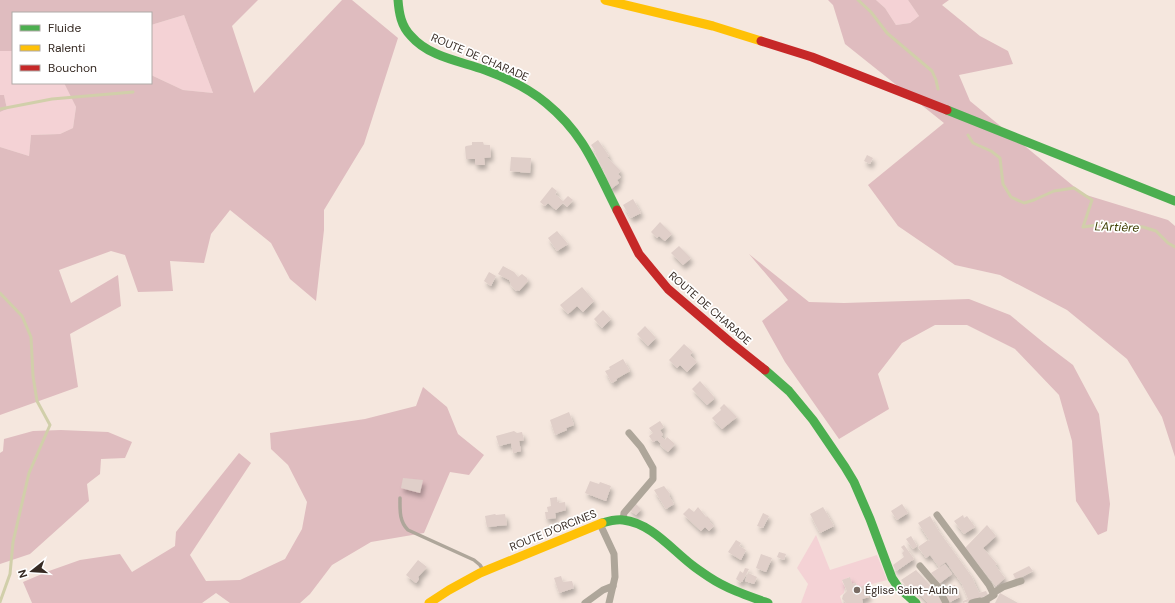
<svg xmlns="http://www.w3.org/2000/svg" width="1175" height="603" font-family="'DM Sans',sans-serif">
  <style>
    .green { fill: #f4d2d5 }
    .forest { fill: #dfbcbf }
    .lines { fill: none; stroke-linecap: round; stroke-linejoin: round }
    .stream { stroke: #d1cfaa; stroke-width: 3 }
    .building { fill: #e0cfc9; filter: url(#shadow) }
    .lane { stroke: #aea69a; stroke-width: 3.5 }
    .street { stroke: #aea69a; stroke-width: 7 }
    .fast { stroke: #4caf50; stroke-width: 9 }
    .slow { stroke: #ffc107; stroke-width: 9 }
    .jam { stroke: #c62828; stroke-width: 9 }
    .poi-dot { fill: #796c64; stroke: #fff; stroke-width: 1.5 }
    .labels { text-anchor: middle; stroke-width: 3.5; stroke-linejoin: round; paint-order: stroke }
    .street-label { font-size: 11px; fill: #362a23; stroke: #fff }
    .poi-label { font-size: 11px; fill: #362a23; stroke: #fff; text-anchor: start }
    .water-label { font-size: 12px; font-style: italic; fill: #3c3d00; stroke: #fff }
  </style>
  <defs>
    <filter id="shadow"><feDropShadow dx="2.5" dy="4.5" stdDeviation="2" flood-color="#0004"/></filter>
  </defs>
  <rect width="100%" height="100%" fill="#f5e7de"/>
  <g class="green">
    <path d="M876,0H908L919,16L910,23L896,25L885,8Z"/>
    <path d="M184,15L213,93L183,90L151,75V25Z"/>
    <path d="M5,50L13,51V83H64L76,107L73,128L60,134L31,135L29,156L0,147V112L7,109L4,95H0V51Z"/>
    <path d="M816,535L830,570L877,555L887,580L857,588L856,583L852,584L849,577L842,581L845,587L844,593L840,596L842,603H801L808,584L797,568Z"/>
  </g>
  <g class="forest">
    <path d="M0,0H258L232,26L254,93L342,0H352L398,38L364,144L324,210V230L316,301L290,279L271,243L230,210L211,234L204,263L170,261L173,291L138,292L125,255L111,251L59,270L71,303L118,275L121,306L70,334L78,387L0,415V147L29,156L31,135L60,134L73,128L76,107L64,83H151V75L183,90L213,93L184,15L151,25V13H13V51H0Z"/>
    <path d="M828,0H876L885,8L896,25L910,23L919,16L908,0H949L942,5L980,36L1008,51L1013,64L959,75L970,101L1083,194L1168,220L1175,226V457L1162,417L1127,359L1067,310L1000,275L955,265L898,226L868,185L944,123L845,44L833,5Z"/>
    <path d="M0,95H4L7,109L0,112Z"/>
    <path d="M749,254L809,302L844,303L969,299L1010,315L1044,343L1073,365L1099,414L1110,504L1107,531L1098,535L1076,501L1072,441L1059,395L1015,349L967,325H935L902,343L878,374L889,409L839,439L785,362L762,321L788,300Z"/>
    <path d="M423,387L447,407L458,434L484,455L469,475L450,472L424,533L371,542L332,565L310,594L300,603H230L216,593L202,603H32L23,582L49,571L80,560L120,554L132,572L175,546L176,532L239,453L251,463L190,555L206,581L240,580L285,559L302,529L307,502L288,465L271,449L270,433L365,419L416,406Z"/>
    <path d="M61,430L108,432L132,442L125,458L101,459L100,474L87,484L89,501L30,554L0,564V453L3,451L4,439L33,431Z"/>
  </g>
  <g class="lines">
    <g class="stream">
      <path d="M858,0L871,12L887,33L932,71L936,80L938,89"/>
      <path d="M0,109L52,99L133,92"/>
      <path d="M968,135L973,143L991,151L1000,158L1003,184L1011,197L1024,203L1034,200L1054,191L1074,188L1092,200L1083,227L1104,224L1143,227L1156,231L1168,243L1175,247"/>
      <path d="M0,293L22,316L31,337L33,376L37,401L50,425L29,473L13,542L10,574L0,602"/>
    </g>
  </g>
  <g class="building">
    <path d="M598,140L609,156L607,157L621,171L618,174L621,177L617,180L619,183L611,189L603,179L607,176L603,171L604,169L598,161L599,160L595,154L596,152L591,145Z"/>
    <path d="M472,142H483L484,145H490L491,157L484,158L485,165H475V159H466L465,147L466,146L472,145Z"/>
    <path d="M867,155L873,158L870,164L864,161Z"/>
    <path d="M511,157L531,158L530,173L510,171Z"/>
    <path d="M552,187L557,191L555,194L563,201L568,196L573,200L567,207L563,203L556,210L548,203L545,206L540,202Z"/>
    <path d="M633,199L641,213L631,218L623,205Z"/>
    <path d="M660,222L672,234L665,241L659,236L657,238L651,232Z"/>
    <path d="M557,231L568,244L557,251L548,238Z"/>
    <path d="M679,246L691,258L683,265L671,253Z"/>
    <path d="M503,266L514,272L518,277L522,274L527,278L528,281L519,291L518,290L516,291L510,284L511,283L509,280L498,274Z"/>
    <path d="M489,272L496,276L491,286L484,281Z"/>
    <path d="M582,287L594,301L583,312L577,306L568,314L560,305Z"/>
    <path d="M603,310L611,319L602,328L594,319Z"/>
    <path d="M645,326L656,338L648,346L637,334Z"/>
    <path d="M684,344L693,352L690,355L697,362L687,372L680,365L677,368L669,360Z"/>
    <path d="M623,359L630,371L616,379L617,380L612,383L605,371L610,369L609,367Z"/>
    <path d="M700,381L714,397V399L707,405L692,389Z"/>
    <path d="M724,404L737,417L722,429L712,418L721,410L720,408Z"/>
    <path d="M569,412L574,425L566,428L567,430L555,435L550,420Z"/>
    <path d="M660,421L664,427L660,430L663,435L661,436L665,440L667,437L675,444L668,452L660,445L661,444L657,440L653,442L649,436L653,433L649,428Z"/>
    <path d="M514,431L517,433L522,432L524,440L519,441L521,451L513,453L511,443L499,446L496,436Z"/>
    <path d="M403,478L423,480L420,493L401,488Z"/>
    <path d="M590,481L599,484L600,482L611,486L606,501L585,493Z"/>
    <path d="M664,486L670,494L669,496L674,504L666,509L654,490Z"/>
    <path d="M557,497V502L559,501V503L565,502L566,510L555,513L556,518L546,519L545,512H548L547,507L551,506L550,498Z"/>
    <path d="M634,502L641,509L636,515L628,508Z"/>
    <path d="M902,504L908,513L897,520L891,511Z"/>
    <path d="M698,507L706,517L707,516L710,519V522L714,526L709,531L705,527L701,531L683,514L689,508L694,512Z"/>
    <path d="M823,507L834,526L820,533L810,514Z"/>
    <path d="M763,513L769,516L763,528L757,526Z"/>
    <path d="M495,514L496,515L505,514L507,525L487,527L485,516Z"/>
    <path d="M963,515L964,518L967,516L975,527L964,534L954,521Z"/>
    <path d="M930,516L938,530L972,577L979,593L986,591L988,595L963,603V601L968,599L962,584L946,562L939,567L930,555L926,558L918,547L928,540L929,541H930L918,523Z"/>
    <path d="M987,525L996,536L983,548L997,564L995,565L1005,578L996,586L965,548Z"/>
    <path d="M911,536L917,546L913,549L906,539Z"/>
    <path d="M736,540L741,543L739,546L746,550L741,560L728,552Z"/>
    <path d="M904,545L914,559L896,571L893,565L904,557L902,553L904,551L901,547Z"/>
    <path d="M779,552L786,554L784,560L777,557Z"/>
    <path d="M761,554L772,558L766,572L756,568Z"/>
    <path d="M418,560L427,567L418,577L419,579L416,583L406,575Z"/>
    <path d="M945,564L952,574L940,583L931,573Z"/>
    <path d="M1029,566L1033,571L1016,580L1013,574Z"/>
    <path d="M745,568L749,569L742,582L741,581V583L736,579L740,571L743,573Z"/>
    <path d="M916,570L939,595L942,603H928L912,586L909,589L901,580Z"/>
    <path d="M748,573L757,577L754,584L745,581Z"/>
    <path d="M561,576L563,582L572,581L574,588L559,593L554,578Z"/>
    <path d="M850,577L852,584L856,583L857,588L865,585L869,597L862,599L863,603H846L842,599L843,595L847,591L842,580Z"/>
    <path d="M955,585L960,597L948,603L946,589Z"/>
    <path d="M1000,593L1018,603H995Z"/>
  </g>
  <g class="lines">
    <path class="lane" d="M400,498C400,510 399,521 408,530L474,560L480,565L483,570"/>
    <g class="street">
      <path d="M937,515L989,585L994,595L984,601"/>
      <path d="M623,520L624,513L653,479V468L641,447L629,433"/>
      <path d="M600,524L614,554L615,577L609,603"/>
      <path d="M920,566L938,587L946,603"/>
      <path d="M993,593L1003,587L1021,581"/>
      <path d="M585,603L603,590L613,586"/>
      <path d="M972,603C976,601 982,600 986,603"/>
    </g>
    <g class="fast">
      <path d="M398,0C399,13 401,26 411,36C429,57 460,61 485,70C507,78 528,88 546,103C585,135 595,167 617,210"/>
      <path d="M947,110L1175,201"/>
      <path d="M765,370L789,391L813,420L845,467L854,482L870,519L892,578L898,587L916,603"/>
      <path d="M602,523C609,521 616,519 623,520C651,523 671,549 692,565C697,569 703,573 709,577C727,589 748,596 768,603"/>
    </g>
    <g class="slow">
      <path d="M605,0L713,26L761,41"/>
      <path d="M429,603L449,590L480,573L602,523"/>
    </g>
    <g class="jam">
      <path d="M761,41L812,57L947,110"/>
      <path d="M617,210L639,254L668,289L730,342L765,370"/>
    </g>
  </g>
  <circle class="poi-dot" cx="857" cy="590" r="4"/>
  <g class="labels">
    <g class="street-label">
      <text transform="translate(480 57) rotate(23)" y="4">ROUTE DE CHARADE</text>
      <text transform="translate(710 308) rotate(41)" y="4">ROUTE DE CHARADE</text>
      <text transform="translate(553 530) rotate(-22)" y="4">ROUTE D'ORCINES</text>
    </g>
    <g class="poi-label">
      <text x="865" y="594">Église Saint-Aubin</text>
    </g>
    <g class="water-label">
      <text transform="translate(1117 227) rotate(2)" y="4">L'Artière</text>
    </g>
  </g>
  <rect x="12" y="12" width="140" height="72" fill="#ffffff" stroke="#afaaa7"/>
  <rect x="20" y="25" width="20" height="6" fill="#4caf50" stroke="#afaaa7"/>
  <text x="48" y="32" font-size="12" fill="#362a23">Fluide</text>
  <rect x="20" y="45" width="20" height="6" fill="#ffc107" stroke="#afaaa7"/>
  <text x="48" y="52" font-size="12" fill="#362a23">Ralenti</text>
  <rect x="20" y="65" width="20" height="6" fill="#c62828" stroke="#afaaa7"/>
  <text x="48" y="72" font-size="12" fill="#362a23">Bouchon</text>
  <g transform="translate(32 571) rotate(253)" stroke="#ffffff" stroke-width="3" paint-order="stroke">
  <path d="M0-3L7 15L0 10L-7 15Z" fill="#362a23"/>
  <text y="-6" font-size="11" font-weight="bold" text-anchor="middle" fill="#362a23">N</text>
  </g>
</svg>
